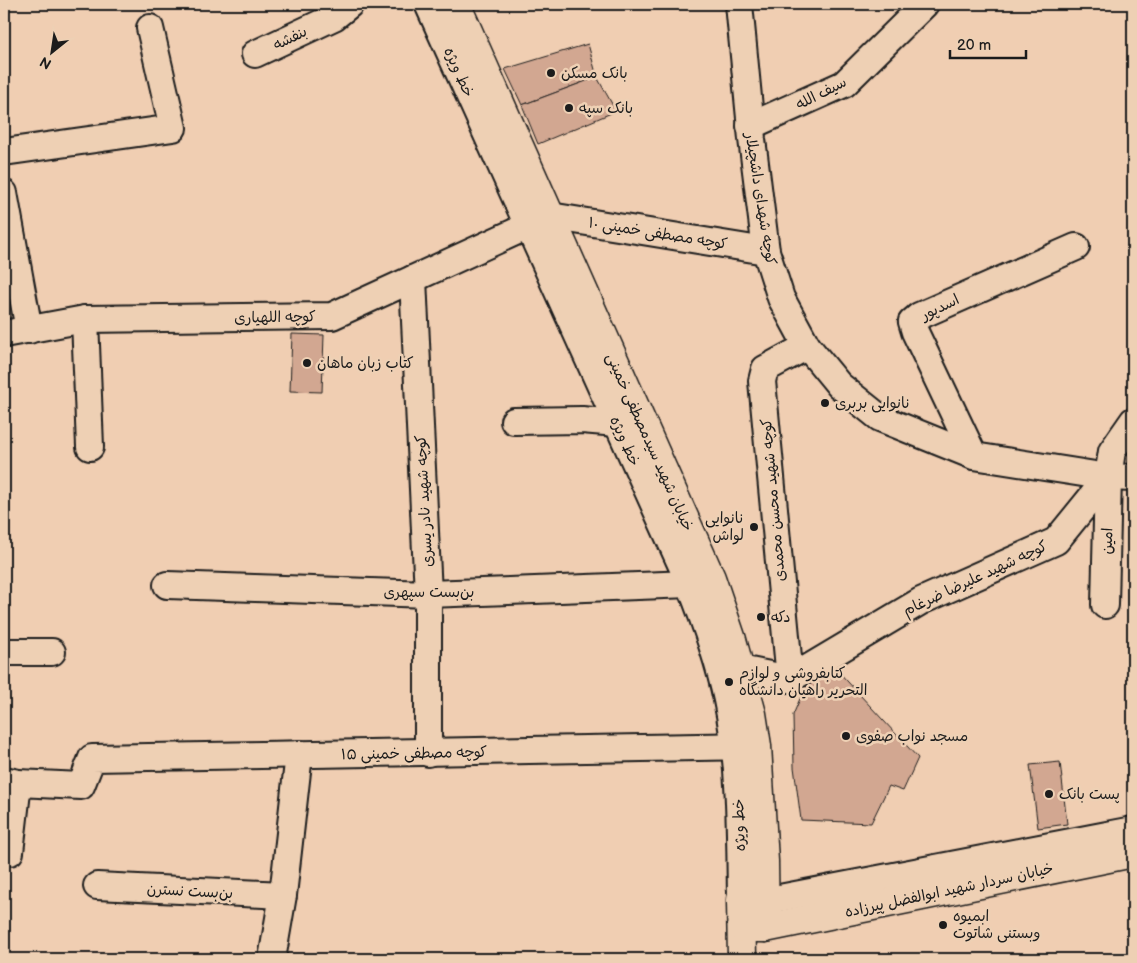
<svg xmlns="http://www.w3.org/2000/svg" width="1137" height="963" font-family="'Balsamiq Sans','Playpen Sans Arabic',sans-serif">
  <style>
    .building { fill: #d2a791; stroke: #1c1c1c }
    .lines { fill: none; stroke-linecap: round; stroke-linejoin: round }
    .minor-casing { stroke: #1c1c1c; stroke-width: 30 }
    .major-casing { stroke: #1c1c1c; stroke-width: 31 }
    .minor { stroke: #eed0b4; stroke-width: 26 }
    .major { stroke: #eed0b4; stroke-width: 28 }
    .poi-dot { fill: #1c1c1c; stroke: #eed0b4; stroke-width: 2 }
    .labels { text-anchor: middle; stroke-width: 5; stroke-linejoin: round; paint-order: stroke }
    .street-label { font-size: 15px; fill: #1c1c1c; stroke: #eed0b4 }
    .poi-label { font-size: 15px; fill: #1c1c1c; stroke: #eed0b4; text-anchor: start }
  </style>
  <rect width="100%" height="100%" fill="#f0ceb2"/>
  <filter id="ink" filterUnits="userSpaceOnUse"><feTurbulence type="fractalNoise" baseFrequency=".02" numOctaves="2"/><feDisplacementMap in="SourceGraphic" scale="10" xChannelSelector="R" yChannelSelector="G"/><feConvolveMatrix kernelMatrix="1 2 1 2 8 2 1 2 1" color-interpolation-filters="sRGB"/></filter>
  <g filter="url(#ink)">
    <g class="building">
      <path d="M588,44L597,77L522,105L505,69Z"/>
      <path d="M597,77L616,111L538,144L522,105Z"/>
      <path d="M292,334L324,335L322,392L290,391Z"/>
      <path d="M836,669L918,758L903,791L889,786L871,823L801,820L794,767L793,715L805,687Z"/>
      <path d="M1060,762L1067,824L1038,828L1030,765Z"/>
    </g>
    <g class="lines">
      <defs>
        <g id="minor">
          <path d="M428,4L690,584C705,622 719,661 727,700C741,765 740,834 741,900L764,901L1133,830"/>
          <path d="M739,4L752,139L766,251L781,298L807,346L839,385L880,418L974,456L1108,477L1133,478"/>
          <path d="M255,54L334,17L350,4"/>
          <path d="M750,126L844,84L925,4"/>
          <path d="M4,152L173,128L150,28"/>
          <path d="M4,193L29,330"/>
          <path d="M413,279L428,594V753"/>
          <path d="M85,319L90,447"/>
          <path d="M4,334L85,319L332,316L550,216L766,251"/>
          <path d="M514,421L582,420L617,423L629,417"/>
          <path d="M974,456L915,332L912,322L919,316L1076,247"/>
          <path d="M167,585L428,594L690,584L705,580"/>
          <path d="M1105,605L1108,477L1112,451L1133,421"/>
          <path d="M4,652H52"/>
          <path d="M740,669L790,679L921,601L1056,541L1108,477"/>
          <path d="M790,679L762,381L765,369L807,346"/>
          <path d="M4,780L18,783L81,786L92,758L754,746"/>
          <path d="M10,852L18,783"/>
          <path d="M97,886L283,895"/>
          <path d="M272,959L283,895L299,754"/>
        </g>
        <g id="major">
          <path d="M456,4L711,578L732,640L752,714L757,746L764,861L765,928"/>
          <path d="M741,900L742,959"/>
          <path d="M742,928H765L1133,853"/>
        </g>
      </defs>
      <use href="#minor" class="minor-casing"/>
      <use href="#major" class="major-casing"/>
      <use href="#minor" class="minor"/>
      <use href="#major" class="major"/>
    </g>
  </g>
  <g class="poi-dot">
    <circle cx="551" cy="73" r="5"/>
    <circle cx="569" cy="108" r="5"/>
    <circle cx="307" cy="363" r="5"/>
    <circle cx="825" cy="403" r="5"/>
    <circle cx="754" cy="527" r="5"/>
    <circle cx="761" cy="617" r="5"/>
    <circle cx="729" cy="682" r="5"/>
    <circle cx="846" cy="736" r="5"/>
    <circle cx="1049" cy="794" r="5"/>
    <circle cx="943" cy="925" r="5"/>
  </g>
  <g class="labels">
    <g class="street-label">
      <text transform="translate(290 38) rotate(-26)" y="5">بنفشه</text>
      <text transform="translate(459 72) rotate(66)" y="5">خط ویژه</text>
      <text transform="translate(821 93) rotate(-27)" y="5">سیف الله</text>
      <text transform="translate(761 199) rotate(81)" y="5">کوچه شهدای داشچیلار</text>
      <text transform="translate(658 233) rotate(9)" y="5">کوچه مصطفی خمینی ۱۰</text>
      <text transform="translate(940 307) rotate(-26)" y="5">اسدپور</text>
      <text transform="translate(275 317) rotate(-1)" y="5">کوچه اللهیاری</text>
      <text transform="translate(625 441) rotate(66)" y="5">خط ویژه</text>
      <text transform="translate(650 442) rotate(66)" y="5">خیابان شهید سیدمصطفی خمینی</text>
      <text transform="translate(773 500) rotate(-95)" y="5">کوچه شهید محسن محمدی</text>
      <text transform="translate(424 501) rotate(-93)" y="5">کوچه شهید نادر یسری</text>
      <text transform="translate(1107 541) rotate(-88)" y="5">امین</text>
      <text transform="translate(975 578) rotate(-25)" y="5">کوچه شهید علیرضا ضرغام</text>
      <text x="429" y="597">بن‌بست سپهری</text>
      <text transform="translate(414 753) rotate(-1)" y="5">کوچه مصطفی خمینی ۱۵</text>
      <text transform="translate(739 825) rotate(-92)" y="5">خط ویژه</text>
      <text transform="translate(949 890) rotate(-12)" y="5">خیابان سردار شهید ابوالفضل پیرزاده</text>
      <text transform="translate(190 891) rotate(3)" y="5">بن‌بست نسترن</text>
    </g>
    <g class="poi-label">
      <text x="561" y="78">بانک مسکن</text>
      <text x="579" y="113">بانک سپه</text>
      <text x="317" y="368">کتاب زبان ماهان</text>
      <text x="835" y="408">نانوایی بربری</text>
      <text x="744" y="523" text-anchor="end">نانوایی<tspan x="744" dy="17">لواش</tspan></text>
      <text x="771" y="622">دکه</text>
      <text x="739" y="678">کتابفروشی و لوازم<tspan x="739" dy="17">التحریر راهیان دانشگاه</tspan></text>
      <text x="856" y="741">مسجد نواب صفوی</text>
      <text x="1059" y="799">پست بانک</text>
      <text x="953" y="921">ابمیوه<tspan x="953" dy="17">وبستنی شاتوت</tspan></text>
    </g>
  </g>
  <rect width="1137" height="963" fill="none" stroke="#eed0b4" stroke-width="20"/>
  <rect x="10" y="10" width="1117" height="943" fill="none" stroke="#1c1c1c" stroke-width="2" filter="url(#ink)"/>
  <g transform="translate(52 52) rotate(210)" stroke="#eed0b4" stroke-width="4" paint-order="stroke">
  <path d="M0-4L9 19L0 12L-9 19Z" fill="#1c1c1c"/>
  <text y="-8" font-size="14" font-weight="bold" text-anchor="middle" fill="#1c1c1c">N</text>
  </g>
  <path d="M950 50v8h76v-8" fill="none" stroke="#1c1c1c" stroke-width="2.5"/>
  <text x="957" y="50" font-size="15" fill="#1c1c1c" stroke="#eed0b4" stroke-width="4" paint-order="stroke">20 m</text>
</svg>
